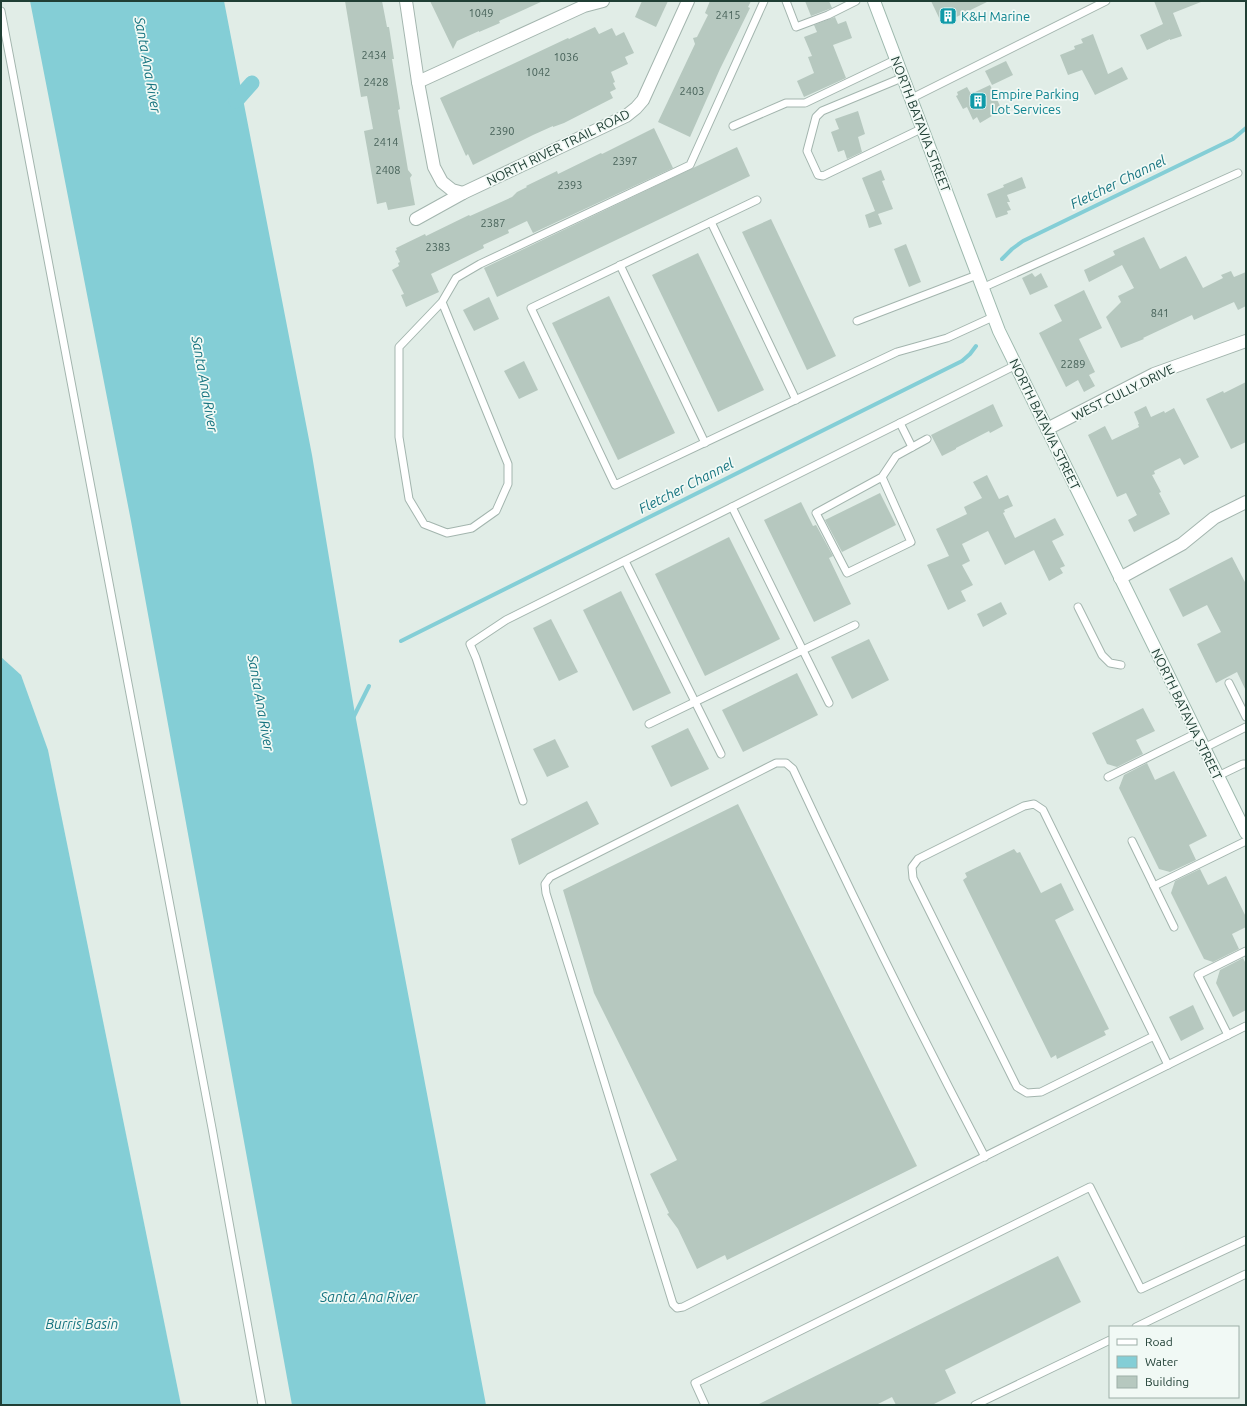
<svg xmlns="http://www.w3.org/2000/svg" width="1247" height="1406" font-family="Ubuntu,sans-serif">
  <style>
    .water { fill: #84ced6 }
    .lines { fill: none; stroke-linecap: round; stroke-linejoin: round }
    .stream { stroke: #84ced6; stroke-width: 4 }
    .canal { stroke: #84ced6; stroke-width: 15 }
    .building { fill: #b6c8bf }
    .service-casing { stroke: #a3b5ae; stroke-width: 9 }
    .minor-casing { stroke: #a3b5ae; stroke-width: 14 }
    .secondary-casing { stroke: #9eb9ae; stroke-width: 14 }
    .service { stroke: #fff; stroke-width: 7 }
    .minor { stroke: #fff; stroke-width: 12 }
    .secondary { stroke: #fff; stroke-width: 12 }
    .labels { text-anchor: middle; stroke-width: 3.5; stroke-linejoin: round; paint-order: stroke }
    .number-label { font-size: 11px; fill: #466158 }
    .culture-label { font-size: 13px; fill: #0d838f; stroke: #f1f9f5; text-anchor: start }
    .street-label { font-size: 13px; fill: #203f35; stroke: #f1f9f5 }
    .water-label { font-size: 14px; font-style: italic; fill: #15737f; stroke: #f1f9f5 }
  </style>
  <rect width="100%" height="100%" fill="#e1ede7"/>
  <g class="water">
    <path d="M30,1H224L312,455L355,714L486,1405H292L131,521Z"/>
    <path d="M1,657L21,675L48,750L181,1405H1Z"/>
  </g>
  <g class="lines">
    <g class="stream">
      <path d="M1002,259L1012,249L1023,241L1233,139L1246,128"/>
      <path d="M401,641L962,361L970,354L976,346"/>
      <path d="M353,718L369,686"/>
    </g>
    <path class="canal" d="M236,101L252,83"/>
  </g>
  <g class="building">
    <path d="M345,1H382L387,27H389L394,59H392L400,109L398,110L408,170L412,175L410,178L415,205L388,210L386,202L377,204L364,131L373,129L367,96L361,97Z"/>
    <path d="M430,1H543L499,21L500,23L479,32V31L457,41L453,49Z"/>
    <path d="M642,1H668L656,27L635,17Z"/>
    <path d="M710,1H751L748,7L750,8L720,69L690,137L658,122L695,44L693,38L697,37L708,15L705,13Z"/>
    <path d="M805,1H829L832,8L811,16Z"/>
    <path d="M931,1H989L942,24Z"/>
    <path d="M1154,1L1201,2L1173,13L1182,36L1170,40V39L1147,50L1140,35L1163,24Z"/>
    <path d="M835,17L838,24L846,21L852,38L833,45L846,78L804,97L797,81L814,73L808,57L812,56L804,37L817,32L814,25Z"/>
    <path d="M595,27L599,34L612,28L616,36L624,32L634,53L625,57L628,64L611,72L615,82L613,83L616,89L610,92L613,98L564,123L553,127V126L533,135L473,165L468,154L466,156L440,98L568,38L569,39Z"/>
    <path d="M1093,34L1108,74L1122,67L1128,79L1095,95L1082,70L1068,75L1060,55L1075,49L1074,46L1083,43L1081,39Z"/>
    <path d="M1006,61L1013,75L992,85L985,71Z"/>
    <path d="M990,85L1002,110L980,123L977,117L973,120L967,107L963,109L956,96L958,95L957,92L967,87L971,94Z"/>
    <path d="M858,111L865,134L858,137L862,152L847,159L844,150L838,152L831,132L839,129L835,119Z"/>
    <path d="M654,128L673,168L533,233L527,221L508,230L509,233L483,245L484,248L431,274L439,292L406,307L401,295L404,294L392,270L399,266L398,263L400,262L395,251L397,250L396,248L425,234L426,236L469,215L470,216L512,197L517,192L527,187L526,186L557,171L558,174L601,153L602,154Z"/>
    <path d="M737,147L750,176L497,297L484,268Z"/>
    <path d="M881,170L885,180L882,181L893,209L878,214L882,224L869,228L865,215L875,211L862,178Z"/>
    <path d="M1022,177L1026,188L1007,195L1010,202H1007L1011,210L1007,211L1008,214L996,218L987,194L1004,187L1003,185Z"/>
    <path d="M771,219L836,356L807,370L742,232Z"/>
    <path d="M1144,237L1160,269L1186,256L1203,288L1223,278L1221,275L1231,271L1234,277L1246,272V306L1238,310L1234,302L1194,320L1192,315L1143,338L1144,339L1121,348L1106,317L1121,302L1118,296L1134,288L1122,265L1089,282L1084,270L1115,255L1113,251Z"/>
    <path d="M906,244L921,282L909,287L894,249Z"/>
    <path d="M698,253L764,390L718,412L652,275Z"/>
    <path d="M1032,273L1035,277L1041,273L1048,287L1030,295L1022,278Z"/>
    <path d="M1084,290L1102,328L1079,339L1095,372L1089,375L1095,386L1084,392L1078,380L1066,387L1039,333L1062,321L1054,305Z"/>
    <path d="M609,296L675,433L618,460L552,323Z"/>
    <path d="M489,297L499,319L474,331L463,310Z"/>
    <path d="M524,361L538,390L519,399L504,371Z"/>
    <path d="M1246,382V442L1231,449L1206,399L1223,391L1224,393Z"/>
    <path d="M993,404L1003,426L990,433L989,431L956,448V449L942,456L931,435Z"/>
    <path d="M1146,406L1151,417L1164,411L1165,413L1174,408L1199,457L1184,465L1180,458L1154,471L1155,474L1152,475L1161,492L1159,493L1170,514L1134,532L1128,520L1137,515L1126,493L1117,497L1088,435L1105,426L1112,440L1139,427L1138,424H1139L1134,412Z"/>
    <path d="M987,475L999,499L1008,495L1013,506L1004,510L1005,512L1003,513L1015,538L1055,518L1064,535L1052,541L1065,566L1060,568L1063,573L1049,581L1034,550L1005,565L988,531L962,544L970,561L962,565L973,585L961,591L966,601L948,610L927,565L949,556L936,529L967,514L964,507L982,498L973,482Z"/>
    <path d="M880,493L896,525L842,552L825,520Z"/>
    <path d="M801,502L813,526L816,525L833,556L829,558L851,604L814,622L764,520Z"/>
    <path d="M729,537L780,639L705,676L655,574Z"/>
    <path d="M1232,557L1246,584V691L1237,672L1216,683L1197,644L1221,632L1207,605L1183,617L1169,589Z"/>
    <path d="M621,591L671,693L633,711L583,610Z"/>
    <path d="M1001,602L1007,614L983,627L977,614Z"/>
    <path d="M551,619L578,672L559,681L533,628Z"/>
    <path d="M869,639L889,680L852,699L831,657Z"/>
    <path d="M797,673L818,715L743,752L722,710Z"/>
    <path d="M1143,708L1155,731L1136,740L1143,754L1117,767L1107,764L1092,733Z"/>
    <path d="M688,728L709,769L671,787L651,746Z"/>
    <path d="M555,739L569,767L547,777L533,749Z"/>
    <path d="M1147,763L1155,780L1174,771L1207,836L1189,845L1196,860L1170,872L1159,869L1119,788L1124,775Z"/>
    <path d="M587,801L599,824L519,865L511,839Z"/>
    <path d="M738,804L917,1166L727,1260L725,1255L697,1269L678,1229L667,1214L669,1213L650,1174L677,1160L594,993L563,890Z"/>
    <path d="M1014,849L1017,853L1020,852L1041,893L1061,883L1074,910L1055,920L1109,1029L1104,1031L1106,1035L1057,1059L1056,1055L1051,1058L963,880L967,877L965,873Z"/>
    <path d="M1200,869L1208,885L1226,876L1246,917V927L1232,934L1239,949L1213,962L1204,959L1171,893L1175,881Z"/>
    <path d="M1243,958L1246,964V1010L1233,1017L1216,983L1220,970Z"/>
    <path d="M1193,1005L1204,1029L1181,1041L1169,1017Z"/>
    <path d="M1058,1256L1081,1302L945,1370L956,1393L932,1405H896L892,1397L876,1405H757Z"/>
  </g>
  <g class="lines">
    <defs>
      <g id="service">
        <path d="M786,1L796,27L828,15L856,1"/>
        <path d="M1,11L212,1128L262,1405"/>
        <path d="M904,77L822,111L816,117L807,151L818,175L823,176L923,128"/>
        <path d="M912,98L1106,1"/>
        <path d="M733,126L786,103H805L897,59"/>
        <path d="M757,200L531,308L615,485L897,352L947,338L993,317"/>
        <path d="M711,222L796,400"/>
        <path d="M620,265L705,443"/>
        <path d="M982,288L1238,173"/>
        <path d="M442,302L508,464V484L496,511L472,528L447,533L424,524L409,499L399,437V347L442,302L456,278L480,264L690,165L764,1"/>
        <path d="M857,321L977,275"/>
        <path d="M900,423L912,447"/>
        <path d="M882,477L911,542L847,573L816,513L882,477L896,456L927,439"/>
        <path d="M732,507L829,703"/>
        <path d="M625,561L721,754"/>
        <path d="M1078,607L1102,655L1110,663L1121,665"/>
        <path d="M1229,683L1246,717"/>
        <path d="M649,724L855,625"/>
        <path d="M1204,748L1246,727"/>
        <path d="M1218,776L1243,764H1246"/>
        <path d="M1108,777L1197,733"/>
        <path d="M523,801L476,658L470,644L506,620L1016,365"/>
        <path d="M1132,841L1174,927"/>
        <path d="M1154,886L1246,841"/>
        <path d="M1228,1035L1198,975L1246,951"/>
        <path d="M1154,1036L1041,1092L1027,1093L1017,1087L913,878L912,867L918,859L1024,806L1034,804L1043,810L1154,1036L1168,1065"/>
        <path d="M985,1157C918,1029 854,900 793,769L786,763H776L550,877L545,884L546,893L673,1304L677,1308L683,1307L1246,1026"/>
        <path d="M1136,1327L1246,1274"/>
        <path d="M705,1405L695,1383L1090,1187L1141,1289L1246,1240"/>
        <path d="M975,1405L1110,1340"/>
      </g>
      <g id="minor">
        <path d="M406,1L418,82L434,167L442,182L452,190L463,193"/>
        <path d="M418,82L584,6L603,1"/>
        <path d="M416,219L463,193L626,116L636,108L643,100L688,1"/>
        <path d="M1047,429L1154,374L1246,341"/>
        <path d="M1120,578L1182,544L1214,518L1246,502"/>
      </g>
      <path id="secondary" d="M874,1L999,331L1246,833"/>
    </defs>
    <use href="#service" class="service-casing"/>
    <use href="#minor" class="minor-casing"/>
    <use href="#secondary" class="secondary-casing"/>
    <use href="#service" class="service"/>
    <use href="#minor" class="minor"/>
    <use href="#secondary" class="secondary"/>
  </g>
  <defs>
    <symbol id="building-square" viewBox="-11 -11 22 22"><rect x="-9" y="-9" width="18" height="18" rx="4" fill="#0f9aa8" stroke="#f1f9f5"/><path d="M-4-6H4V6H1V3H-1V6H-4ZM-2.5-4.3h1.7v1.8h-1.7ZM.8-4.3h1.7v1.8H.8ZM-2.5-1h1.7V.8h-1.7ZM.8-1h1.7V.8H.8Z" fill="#fff"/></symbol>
  </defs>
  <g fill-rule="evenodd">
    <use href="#building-square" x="938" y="6" width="20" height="20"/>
    <use href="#building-square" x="968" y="91" width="20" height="20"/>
  </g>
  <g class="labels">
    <g class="number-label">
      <text x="481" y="17">1049</text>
      <text x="728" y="19">2415</text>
      <text x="374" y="59">2434</text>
      <text x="566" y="61">1036</text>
      <text x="538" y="76">1042</text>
      <text x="376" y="86">2428</text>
      <text x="692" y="95">2403</text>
      <text x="502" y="135">2390</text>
      <text x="386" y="146">2414</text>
      <text x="625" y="165">2397</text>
      <text x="388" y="174">2408</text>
      <text x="570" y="189">2393</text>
      <text x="493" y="227">2387</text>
      <text x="438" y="251">2383</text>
      <text x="1160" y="317">841</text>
      <text x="1073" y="368">2289</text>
    </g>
    <g class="culture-label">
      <text x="961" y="21">K&amp;H Marine</text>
      <text x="991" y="99">Empire Parking<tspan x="991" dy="15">Lot Services</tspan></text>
    </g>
    <g class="street-label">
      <text transform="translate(921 124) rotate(69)" y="5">NORTH BATAVIA STREET</text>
      <text transform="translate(558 147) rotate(-26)" y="5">NORTH RIVER TRAIL ROAD</text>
      <text transform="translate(1123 392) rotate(-26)" y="5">WEST CULLY DRIVE</text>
      <text transform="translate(1045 424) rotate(64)" y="5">NORTH BATAVIA STREET</text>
      <text transform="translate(1187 714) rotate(64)" y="5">NORTH BATAVIA STREET</text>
    </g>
    <g class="water-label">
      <text transform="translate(148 65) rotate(80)" y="5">Santa Ana River</text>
      <text transform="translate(1118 182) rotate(-26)" y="5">Fletcher Channel</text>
      <text transform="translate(205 384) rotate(80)" y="5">Santa Ana River</text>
      <text transform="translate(686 486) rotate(-27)" y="5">Fletcher Channel</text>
      <text transform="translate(261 703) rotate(80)" y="5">Santa Ana River</text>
      <text x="369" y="1302">Santa Ana River</text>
      <text x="82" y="1329">Burris Basin</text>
    </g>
  </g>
  <rect width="1247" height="1406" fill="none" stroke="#203f35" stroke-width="4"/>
  <rect x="1109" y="1326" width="130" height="72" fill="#f1f9f5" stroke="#9dafa8"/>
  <rect x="1117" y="1339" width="20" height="6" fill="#ffffff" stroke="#9dafa8"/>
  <text x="1145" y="1346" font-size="12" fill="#203f35">Road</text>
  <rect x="1117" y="1356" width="20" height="12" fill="#84ced6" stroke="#9dafa8"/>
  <text x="1145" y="1366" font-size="12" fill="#203f35">Water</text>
  <rect x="1117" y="1376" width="20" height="12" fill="#b6c8bf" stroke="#9dafa8"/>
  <text x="1145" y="1386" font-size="12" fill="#203f35">Building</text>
</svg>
